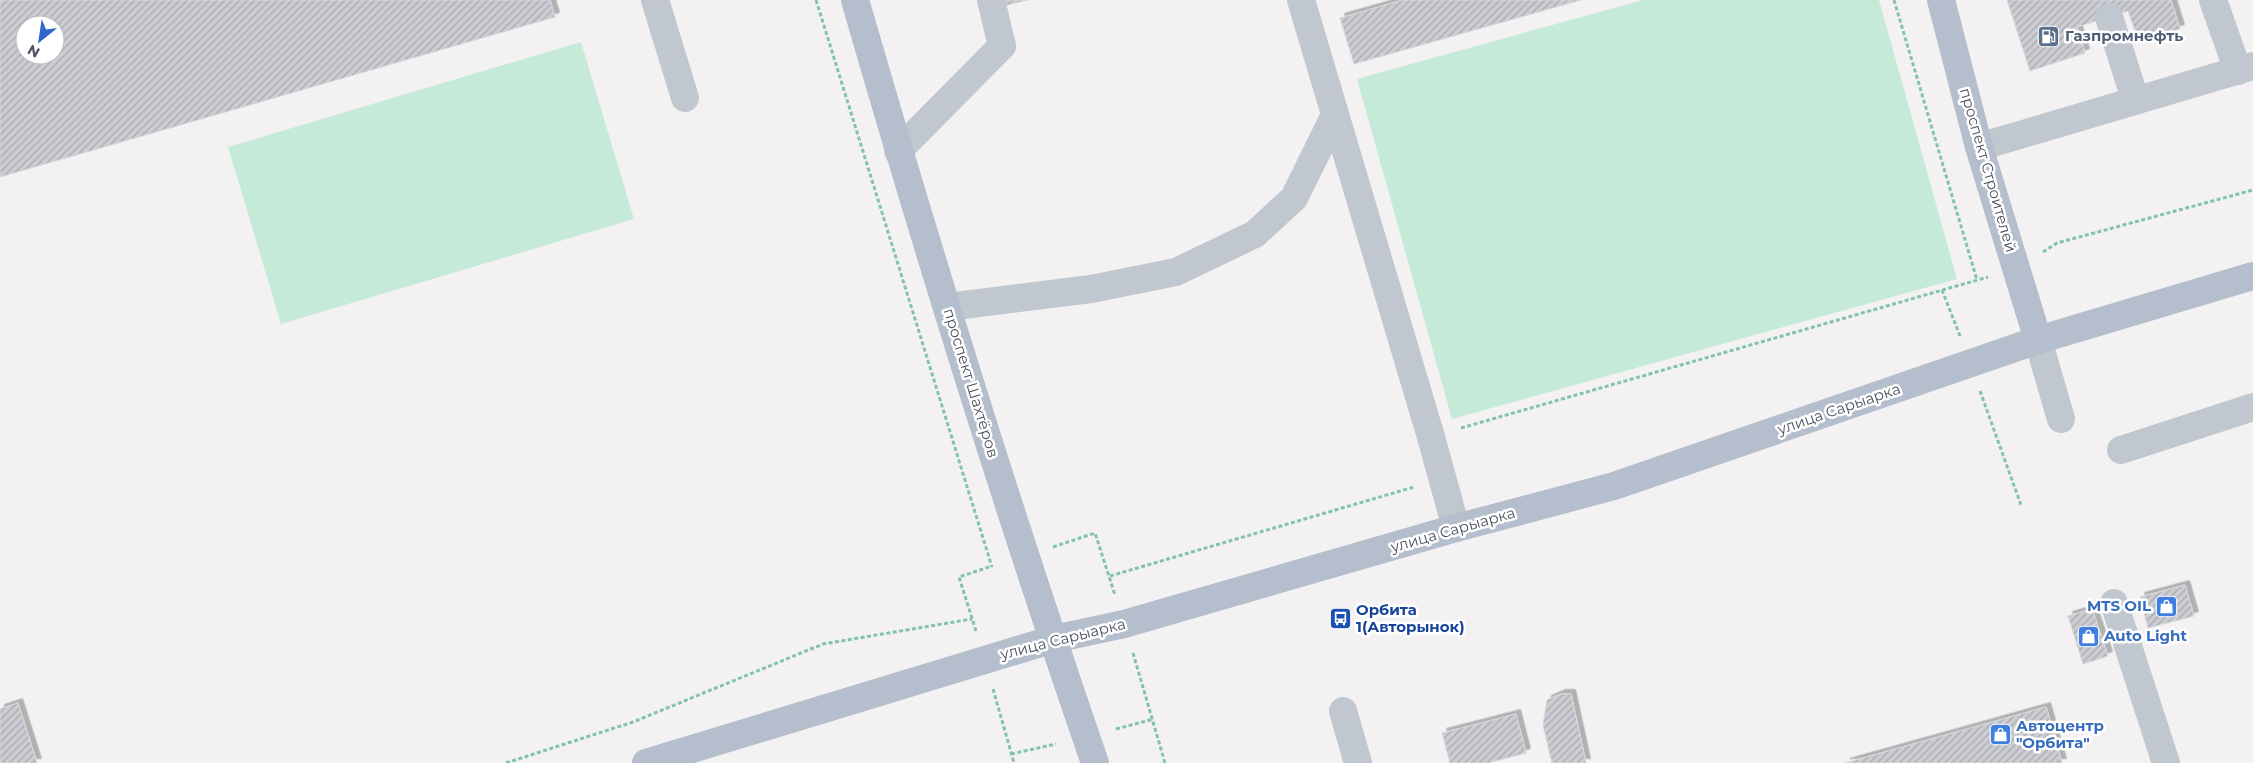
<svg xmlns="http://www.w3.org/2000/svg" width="2253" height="763" font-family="Montserrat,sans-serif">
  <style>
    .green { fill: #c6ead8 }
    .building { fill: url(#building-hatch); stroke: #d6d7db; fill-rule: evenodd; filter: url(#shadow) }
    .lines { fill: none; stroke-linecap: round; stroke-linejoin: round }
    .path { stroke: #82c4aa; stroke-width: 3; stroke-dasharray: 4 2.5; stroke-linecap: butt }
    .minor { stroke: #c1c7ce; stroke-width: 28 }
    .major { stroke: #b4becc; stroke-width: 28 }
    .labels { text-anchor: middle; stroke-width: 5; stroke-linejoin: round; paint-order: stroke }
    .service-label { font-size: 15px; font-weight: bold; fill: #4e5e75; stroke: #fff; text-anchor: start }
    .street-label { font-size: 15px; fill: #4b525c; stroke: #fff }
    .shop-label { font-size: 15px; font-weight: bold; fill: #366cbe; stroke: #fff; text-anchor: start }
    .transit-label { font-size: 15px; font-weight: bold; fill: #164399; stroke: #fff; text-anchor: start }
  </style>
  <defs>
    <pattern id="building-hatch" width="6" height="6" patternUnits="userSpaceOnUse" patternTransform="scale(1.25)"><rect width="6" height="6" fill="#cbcdd3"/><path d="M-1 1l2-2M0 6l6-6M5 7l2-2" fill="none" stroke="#a7a9ae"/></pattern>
    <filter id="shadow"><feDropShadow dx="4.5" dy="-4.5" stdDeviation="0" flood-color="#0004"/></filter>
  </defs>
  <rect width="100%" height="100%" fill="#f3f1f1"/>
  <g class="green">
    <path d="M1643,0H1879L1957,279L1452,419L1357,79Z"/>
    <path d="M581,42L634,219L281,324L228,147Z"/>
  </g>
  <g class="building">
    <path d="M0,0H550L555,17L0,177ZM25,25H55V55H25Z"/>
    <path d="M997,0H1028L999,7Z"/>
    <path d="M1403,0H1581L1354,64L1340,18Z"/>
    <path d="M2007,0H2171L2180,29L2139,42L2128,11L2077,27L2085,53L2030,71Z"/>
    <path d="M2185,585L2194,616L2148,628L2140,597Z"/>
    <path d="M2092,609L2108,656L2083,664L2068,616Z"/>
    <path d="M1561,694H1571L1586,763H1552L1543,725L1547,700Z"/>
    <path d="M18,703L37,763H0V709Z"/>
    <path d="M2046,707L2062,763H1845Z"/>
    <path d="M1516,714L1526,753L1488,763H1450L1442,733Z"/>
  </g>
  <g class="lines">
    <g class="path">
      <path d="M816,0L992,567"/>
      <path d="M1894,0L1977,280"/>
      <path d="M2043,252L2057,243L2253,190"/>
      <path d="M1942,290L1960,336"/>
      <path d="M1980,391L2021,505"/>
      <path d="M1461,428L1988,277"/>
      <path d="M1053,547L1095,533L1115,595"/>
      <path d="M1110,576L1414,487"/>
      <path d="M976,631L959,577L992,566"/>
      <path d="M1133,653L1165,763"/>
      <path d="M993,689L1014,763"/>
      <path d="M1116,729L1154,719"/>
      <path d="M1011,754L1056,744"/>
      <path d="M506,763L633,722L823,644L972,619"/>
    </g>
    <g class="minor">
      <path d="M655,0L685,98"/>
      <path d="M1301,0L1431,437L1456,528"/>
      <path d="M2213,0L2238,71"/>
      <path d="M2109,17L2135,99"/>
      <path d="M1979,147L2253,66"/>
      <path d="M898,151L1002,46L991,0"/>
      <path d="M948,307L1091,289L1176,272L1255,234L1294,198L1335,115"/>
      <path d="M2038,340L2061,419"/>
      <path d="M2121,450L2253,407"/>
      <path d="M2114,603L2166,763"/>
      <path d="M1343,711L1358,763"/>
    </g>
    <g class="major">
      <path d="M855,0C929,256 1008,511 1095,763"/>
      <path d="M1941,0L1979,147L2038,340"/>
      <path d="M646,763L1054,639L1124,624L1456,528L1614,486L2038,340L2253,276"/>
    </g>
  </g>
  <defs>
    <symbol id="fuel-square" viewBox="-11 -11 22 22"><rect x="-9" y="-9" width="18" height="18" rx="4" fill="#5c6f8a" stroke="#fff"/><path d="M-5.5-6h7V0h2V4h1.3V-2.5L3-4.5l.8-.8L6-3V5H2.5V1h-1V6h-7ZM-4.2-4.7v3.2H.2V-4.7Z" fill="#fff"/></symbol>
    <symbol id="shop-square" viewBox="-11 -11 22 22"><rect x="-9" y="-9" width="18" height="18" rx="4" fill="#3f7fe0" stroke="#fff"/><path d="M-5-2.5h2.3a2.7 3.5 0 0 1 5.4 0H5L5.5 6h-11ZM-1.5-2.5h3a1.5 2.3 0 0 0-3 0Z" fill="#fff"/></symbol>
    <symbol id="bus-square" viewBox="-11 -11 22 22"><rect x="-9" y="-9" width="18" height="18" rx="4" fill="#1a4fb4" stroke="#fff"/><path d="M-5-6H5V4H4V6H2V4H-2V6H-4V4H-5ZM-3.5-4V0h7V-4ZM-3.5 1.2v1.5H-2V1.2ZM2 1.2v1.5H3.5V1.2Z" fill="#fff"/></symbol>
  </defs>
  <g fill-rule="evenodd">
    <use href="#fuel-square" x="2036" y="24" width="25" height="25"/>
    <use href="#shop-square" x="2154" y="594" width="25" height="25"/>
    <use href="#bus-square" x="1328" y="606" width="25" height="25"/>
    <use href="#shop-square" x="2076" y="624" width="25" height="25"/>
    <use href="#shop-square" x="1988" y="722" width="25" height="25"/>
  </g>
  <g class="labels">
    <g class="service-label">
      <text x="2065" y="41">Газпромнефть</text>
    </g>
    <g class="street-label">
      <text transform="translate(1988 170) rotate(74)" y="5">проспект Строителей</text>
      <text transform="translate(971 383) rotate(73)" y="5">проспект Шахтёров</text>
      <text transform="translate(1839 409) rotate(-19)" y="5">улица Сарыарка</text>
      <text transform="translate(1453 530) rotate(-16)" y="5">улица Сарыарка</text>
      <text transform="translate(1063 639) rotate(-14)" y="5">улица Сарыарка</text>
    </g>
    <g class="shop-label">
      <text x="2151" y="611" text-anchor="end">MTS OIL</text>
      <text x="2104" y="641">Auto Light</text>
      <text x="2016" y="731">Автоцентр<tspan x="2016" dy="17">"Орбита"</tspan></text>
    </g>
    <g class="transit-label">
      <text x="1356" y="615">Орбита<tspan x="1356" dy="17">1(Авторынок)</tspan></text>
    </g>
  </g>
  <g transform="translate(40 40) rotate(210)"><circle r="24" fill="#ffffff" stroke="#b7babe"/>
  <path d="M0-4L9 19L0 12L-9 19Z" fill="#3065ce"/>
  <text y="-8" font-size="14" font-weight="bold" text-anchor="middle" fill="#4b525c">N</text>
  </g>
</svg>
